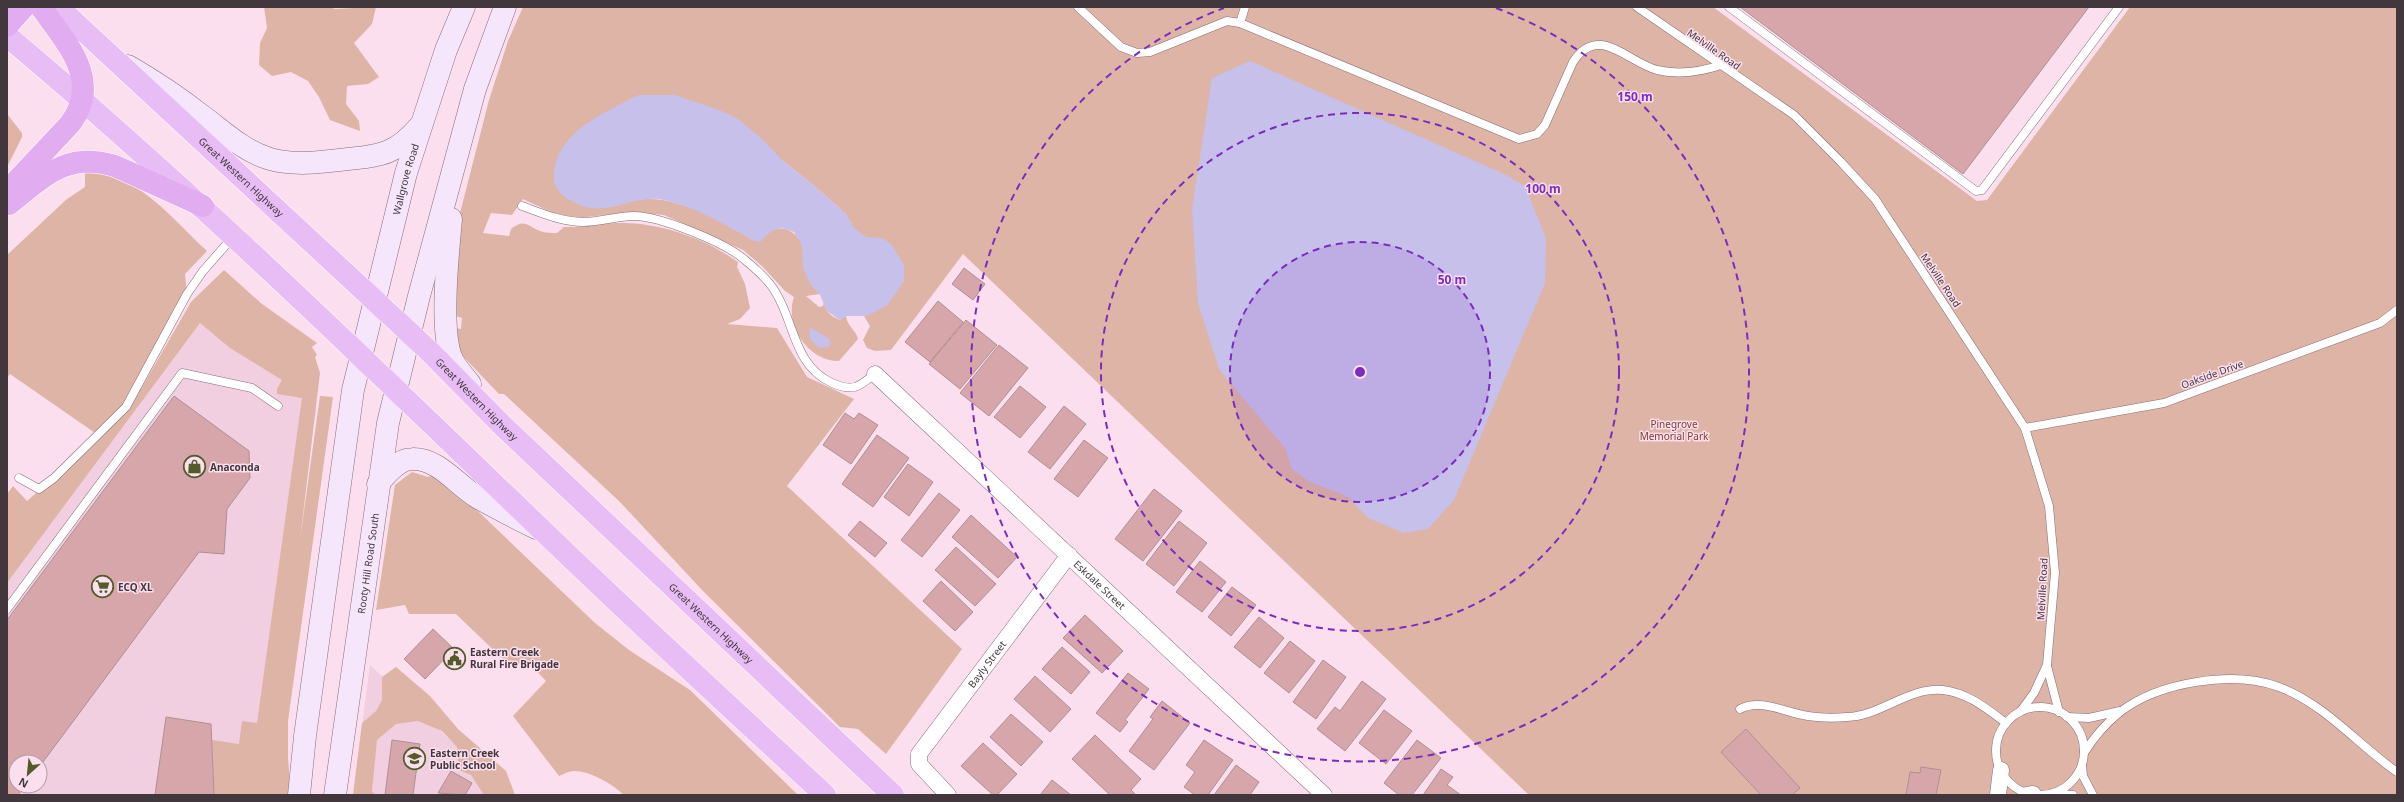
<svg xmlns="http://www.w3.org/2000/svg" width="2404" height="802" font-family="'Noto Sans',sans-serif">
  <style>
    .built { fill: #f1cfe1; fill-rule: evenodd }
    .green { fill: #deb4a7; fill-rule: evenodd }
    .water { fill: #c6c0ea }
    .building { fill: #d7a6ab; stroke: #ad9093 }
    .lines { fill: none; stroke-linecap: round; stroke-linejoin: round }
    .service-casing { stroke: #856d79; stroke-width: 9 }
    .minor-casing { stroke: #856d79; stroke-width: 17 }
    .secondary-casing { stroke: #856d79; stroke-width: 23 }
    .trunk-casing { stroke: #fff; stroke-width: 23 }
    .motorway-casing { stroke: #fff; stroke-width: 23 }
    .service { stroke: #fff; stroke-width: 8 }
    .minor { stroke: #fff; stroke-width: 16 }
    .secondary { stroke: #f6e6fb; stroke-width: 22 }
    .trunk { stroke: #e8bcf4; stroke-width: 22 }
    .motorway { stroke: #e2acf1; stroke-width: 22 }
    .ring { fill: none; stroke: #7b2cbf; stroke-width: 2; stroke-dasharray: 7 5 }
    .labels { text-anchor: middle; stroke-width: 3; stroke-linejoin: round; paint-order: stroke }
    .street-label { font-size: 10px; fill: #42373d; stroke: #fbdfee }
    .park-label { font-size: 10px; fill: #7b3e2c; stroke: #fbdfee }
    .poi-label { font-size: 10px; font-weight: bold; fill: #42373d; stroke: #fbdfee; text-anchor: start }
    .centre { fill: #7b2cbf; stroke: #fbdfee; stroke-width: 2 }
    .ring-label { font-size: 12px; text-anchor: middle; font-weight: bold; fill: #7b2cbf; stroke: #fbdfee; stroke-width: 3; stroke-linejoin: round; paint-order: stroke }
  </style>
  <rect width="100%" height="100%" fill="#fbdfee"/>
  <g class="built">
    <path d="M217,300L318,366L268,739L271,795H7V583ZM16,762H40V786H16Z"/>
    <path d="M370,665L509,795H353Z"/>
  </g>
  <g class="green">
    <path d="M264,7H333L334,9L376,7L372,24L354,43L379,77L368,84L347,86L346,104L359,121L360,131L330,120L319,97L308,81L291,72L272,76L259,65L260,43L267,28Z"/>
    <path d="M523,7H1713L1977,201L1987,200L2130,7H2397V795H1529L963,254L891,350L875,351L867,348L863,340L870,326L864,316L887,305L904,280L829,297L820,294L806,296L819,307L823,306L824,302C825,312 831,316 840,320L846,316C847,326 856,330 858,339L839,361C809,362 784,325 794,297L785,291L762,266L743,250L664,215L631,212L577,218L555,214L523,199L512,215L491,213L483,233L509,236L511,229C525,218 527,226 540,231C545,233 552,233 557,233L564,227C584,228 603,222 622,223C662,223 706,239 738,262L737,267L745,284L750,308L740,319L727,324L777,328L807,377L854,399L787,486L962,649L886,754L858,729L840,727L703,591L620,502L504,394H499L458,351L453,328L461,329L462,318L453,315L458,221L489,100L508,41ZM783,161L812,184L846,214L848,219L803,268C803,261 804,251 802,245C798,233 783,224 771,231C766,234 762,238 755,241C723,223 683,197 644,199C633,200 620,205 608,207Z"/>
    <path d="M7,114L22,133V137L7,167Z"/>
    <path d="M85,171C137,172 171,218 207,251L185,274L187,294L128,404L142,387L191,302L224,270L262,304L317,343L312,347L317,355L315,357L320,373L300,540L320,396L333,397L288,721V758L291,795H214L212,740L239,744L242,721L257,723L302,398L277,394V389L282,380L230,348L200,323L7,583V494L13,486L27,501L54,478L98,435L10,374L7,378V255L67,199L85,187Z"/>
    <path d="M412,472L428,477L438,473L595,623L629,650L690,690L798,795H624C612,784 591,771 574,771C569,771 564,774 559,776L513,716L546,681L530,664L507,663L456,614H409L405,605L376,610L395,485Z"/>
    <path d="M396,667L430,696L458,729L506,771L515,795H484L471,775L459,770L457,747L442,731L418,721L396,724L377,740L372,791L375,795H353L362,723L376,711L382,700V677Z"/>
  </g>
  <g class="water">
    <path d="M1250,61L1504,174L1525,186L1546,238L1545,283L1454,500L1428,529L1404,533L1368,518L1347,496L1310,482L1292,469L1285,448L1219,369L1198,303L1192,209L1212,78Z"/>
    <path d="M639,95H675L719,110L738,119L762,139L783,161L812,184L846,214L855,229L866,237L882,238L891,244L904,265V280L897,292L887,305L873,313L864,316H846L840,320L827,311L820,295L810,284L803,268L802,245L794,232L782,228L771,231L760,242L755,241C727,226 696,207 664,200C638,194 612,214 586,207C574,204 554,193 554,179C553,133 604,113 639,95Z"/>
    <path d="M809,327L828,338L831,343L828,347L819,348L810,339Z"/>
  </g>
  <g class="building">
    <path d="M1740,7H2089L1963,174Z"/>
    <path d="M964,268L985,284L973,300L952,284Z"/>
    <path d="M938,301L963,322L930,362L905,342Z"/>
    <path d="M966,320L997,345L960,389L929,364Z"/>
    <path d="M999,345L1028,368L989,416L960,393Z"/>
    <path d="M1020,386L1046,407L1020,438L994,417Z"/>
    <path d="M174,396L249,451L250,478L227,509L224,554L199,552L40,766V762H16V786H25L18,795H7V620Z"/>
    <path d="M1064,406L1086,424L1050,469L1028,452Z"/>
    <path d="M845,413L854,419L859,413L878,425L851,464L823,445Z"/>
    <path d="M877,435L909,458L873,507L842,484Z"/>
    <path d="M1084,440L1108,458L1078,497L1054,479Z"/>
    <path d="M908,464L933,482L909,516L884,497Z"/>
    <path d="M1154,489L1182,511L1143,561L1115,539Z"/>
    <path d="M939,493L960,510L922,557L901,540Z"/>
    <path d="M971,515L1017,557L998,578L952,537Z"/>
    <path d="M860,521L887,543L875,557L848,535Z"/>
    <path d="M1179,521L1207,543L1174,586L1146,564Z"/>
    <path d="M956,547L996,584L975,606L935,570Z"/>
    <path d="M1200,561L1226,582L1202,612L1176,592Z"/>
    <path d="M941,581L973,612L955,631L923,601Z"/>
    <path d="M1232,587L1256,605L1231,636L1208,617Z"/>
    <path d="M1085,615L1123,651L1102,673L1063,638Z"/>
    <path d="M1259,617L1284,638L1260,668L1234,647Z"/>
    <path d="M433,629L454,649L425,679L404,659Z"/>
    <path d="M1290,641L1315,661L1289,693L1264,673Z"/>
    <path d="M1062,647L1090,672L1071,694L1042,669Z"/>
    <path d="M1323,660L1346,677L1316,719L1293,702Z"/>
    <path d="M1128,673L1149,689L1125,720L1128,722L1120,732L1096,713Z"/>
    <path d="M1035,676L1071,709L1050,732L1014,699Z"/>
    <path d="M1362,681L1386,699L1345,751L1317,729L1335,707L1340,711Z"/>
    <path d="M1162,701L1190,723L1154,770L1129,751L1153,719L1150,717Z"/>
    <path d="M1384,710L1412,731L1386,764L1359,743Z"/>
    <path d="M1011,714L1043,742L1021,766L990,737Z"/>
    <path d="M166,717L211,724L214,795H155Z"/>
    <path d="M1746,729L1800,788L1792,795H1761L1721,752Z"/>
    <path d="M1095,735L1141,779L1131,790L1136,795H1110L1072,759Z"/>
    <path d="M392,740L420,744L413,795H385Z"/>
    <path d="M1204,740L1233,760L1208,795H1195L1184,787L1195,772L1186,765Z"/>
    <path d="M1417,740L1441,758L1412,795H1399L1384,783Z"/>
    <path d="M983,743L1017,774L997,795H993L961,766Z"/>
    <path d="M1236,765L1259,782L1250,795H1214Z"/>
    <path d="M1921,767L1941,770L1936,795H1906L1910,772L1920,773Z"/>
    <path d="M1441,769L1453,777L1447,785L1461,795H1423Z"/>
    <path d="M451,771L472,783L465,795L438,793Z"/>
    <path d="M1052,780L1071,795H1040Z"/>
  </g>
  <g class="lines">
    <defs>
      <g id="service">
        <path d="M1078,7L1121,47L1137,53L1150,52L1227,21L1240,23L1519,139L1537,134L1545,125L1573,62C1598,23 1627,62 1657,70C1679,75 1700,72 1721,65"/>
        <path d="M1637,7L1794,115L1841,162L1875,199L2025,428L2049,506L2055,573L2047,665L2034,693L2020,712"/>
        <path d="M1729,7L1976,191L1982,190L2119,7"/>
        <path d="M1240,23L1245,7"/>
        <path d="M522,206C541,213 562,222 583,222C600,222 617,216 634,216C660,216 726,243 745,260C756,269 769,280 776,293C795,324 794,366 832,383C839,386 847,389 855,387C862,385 869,378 875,374"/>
        <path d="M2025,428L2164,403L2380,323L2397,310"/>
        <path d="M19,478L39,489L54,478L126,407L187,294L203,271L232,238"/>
        <path d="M7,609L182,373L252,388L278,406"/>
        <path d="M2047,666L2059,712"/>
        <circle cx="2040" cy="751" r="44"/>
        <path d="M1740,709C1761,698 1786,713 1808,716C1821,718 1834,718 1847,717C1881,716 1908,687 1943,690C1968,693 1986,708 2006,723"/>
        <path d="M2067,717L2089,718L2120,711"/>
        <path d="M2084,753C2094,737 2105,724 2120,712C2159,682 2233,670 2279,687C2325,704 2358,745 2397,772"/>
        <path d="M2082,765L2083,776L2093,795"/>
        <path d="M2056,794L2073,795"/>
      </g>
      <g id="minor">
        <path id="s1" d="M875,374L1324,795"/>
        <path id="s2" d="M948,795L919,764V754L1069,555"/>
        <path d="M1998,795L2001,770"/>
        <path d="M2027,795L2033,794"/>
      </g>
      <g id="secondary">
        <path d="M128,66C154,81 178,97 201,115C223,131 243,151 270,159C295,166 323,162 348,159C382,156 397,153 420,126"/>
        <path d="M451,219C448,252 440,328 451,357C455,367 464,376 470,384"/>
        <path d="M378,484C386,474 398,459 412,459C438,458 456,484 477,497C496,508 516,518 536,528"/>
        <path id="s3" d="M299,795L305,736L353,390L406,173L446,50L464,7"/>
        <path id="s4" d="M335,795L388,423L419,296L475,89L505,7"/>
      </g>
      <g id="trunk">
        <path id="s5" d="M58,7L427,349L504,427L893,795"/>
        <path d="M7,36C193,192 367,362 542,530C635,620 730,707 825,795"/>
      </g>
      <g id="motorway">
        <path d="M7,26L24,7"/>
        <path d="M7,191L70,124C103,80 66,43 41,7"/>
        <path d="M9,204C44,177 66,151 115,166L203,206"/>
      </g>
    </defs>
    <use href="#service" class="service-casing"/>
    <use href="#minor" class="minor-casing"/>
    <use href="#secondary" class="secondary-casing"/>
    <use href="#trunk" class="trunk-casing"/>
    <use href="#motorway" class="motorway-casing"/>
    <use href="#service" class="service"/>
    <use href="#minor" class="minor"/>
    <use href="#secondary" class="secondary"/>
    <use href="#trunk" class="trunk"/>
    <use href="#motorway" class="motorway"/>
  </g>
  <circle cx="1360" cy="372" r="130" fill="#7b2cbf" fill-opacity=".12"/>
  <g class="ring">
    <circle cx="1360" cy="372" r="130"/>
    <circle cx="1360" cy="372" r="259"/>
    <path d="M1496 8A389 389 0 1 1 1224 8"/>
  </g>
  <defs>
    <symbol id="shop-ring" viewBox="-11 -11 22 22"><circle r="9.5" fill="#fbdfee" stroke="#535b29" stroke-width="1.5"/><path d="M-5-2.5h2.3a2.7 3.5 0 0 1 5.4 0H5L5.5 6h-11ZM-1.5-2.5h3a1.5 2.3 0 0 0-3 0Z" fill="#535b29"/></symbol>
    <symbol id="supermarket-ring" viewBox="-11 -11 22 22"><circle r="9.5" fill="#fbdfee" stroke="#535b29" stroke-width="1.5"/><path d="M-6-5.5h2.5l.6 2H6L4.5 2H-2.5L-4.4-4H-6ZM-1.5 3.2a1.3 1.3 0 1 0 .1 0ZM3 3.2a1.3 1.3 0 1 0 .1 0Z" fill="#535b29"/></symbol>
    <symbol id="civic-ring" viewBox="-11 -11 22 22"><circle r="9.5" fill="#fbdfee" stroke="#535b29" stroke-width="1.5"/><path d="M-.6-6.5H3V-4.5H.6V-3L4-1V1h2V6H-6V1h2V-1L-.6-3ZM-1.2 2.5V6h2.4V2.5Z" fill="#535b29"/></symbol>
    <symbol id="school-ring" viewBox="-11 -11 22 22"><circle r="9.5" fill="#fbdfee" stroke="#535b29" stroke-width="1.5"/><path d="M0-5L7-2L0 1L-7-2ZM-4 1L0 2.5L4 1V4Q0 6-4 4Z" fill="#535b29"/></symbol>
  </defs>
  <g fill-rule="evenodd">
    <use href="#shop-ring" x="182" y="454" width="25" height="25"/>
    <use href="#supermarket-ring" x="90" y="574" width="25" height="25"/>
    <use href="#civic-ring" x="442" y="646" width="25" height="25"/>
    <use href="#school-ring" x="402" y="746" width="25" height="25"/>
  </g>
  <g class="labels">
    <g class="street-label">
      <text transform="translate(1714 49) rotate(35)" y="4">Melville Road</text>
      <text dy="4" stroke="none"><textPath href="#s5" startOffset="250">Great Western Highway</textPath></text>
      <text dy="4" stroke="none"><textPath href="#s3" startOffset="626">Wallgrove Road</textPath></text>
      <text transform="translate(1941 280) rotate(56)" y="4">Melville Road</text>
      <text transform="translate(2212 374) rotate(-20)" y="4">Oakside Drive</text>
      <text dy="4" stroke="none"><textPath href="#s5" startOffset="574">Great Western Highway</textPath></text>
      <text dy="4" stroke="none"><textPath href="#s4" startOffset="234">Rooty Hill Road South</textPath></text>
      <text dy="4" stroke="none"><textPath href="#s1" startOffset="308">Eskdale Street</textPath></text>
      <text transform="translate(2042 589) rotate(-87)" y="4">Melville Road</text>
      <text dy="4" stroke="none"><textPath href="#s5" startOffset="898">Great Western Highway</textPath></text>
      <text dy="4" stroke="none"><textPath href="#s2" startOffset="165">Bayly Street</textPath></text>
    </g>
    <g class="park-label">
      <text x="1674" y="428">Pinegrove<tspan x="1674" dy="12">Memorial Park</tspan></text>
    </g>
    <g class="poi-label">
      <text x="210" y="471">Anaconda</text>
      <text x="118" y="591">ECQ XL</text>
      <text x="470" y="656">Eastern Creek<tspan x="470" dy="12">Rural Fire Brigade</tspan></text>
      <text x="430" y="757">Eastern Creek<tspan x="430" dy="12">Public School</tspan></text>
    </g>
  </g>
  <circle cx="1360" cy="372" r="6" class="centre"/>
  <g class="ring-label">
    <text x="1635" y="101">150 m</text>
    <text x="1543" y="193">100 m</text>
    <text x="1452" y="284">50 m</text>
  </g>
  <rect width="2404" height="802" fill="none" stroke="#42373d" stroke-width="16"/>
  <g transform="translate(28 774) rotate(207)"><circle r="19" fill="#fbdfee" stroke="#b19ca7"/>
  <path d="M0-3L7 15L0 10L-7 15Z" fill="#535b29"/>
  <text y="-6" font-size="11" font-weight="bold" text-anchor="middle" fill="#42373d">N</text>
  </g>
</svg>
